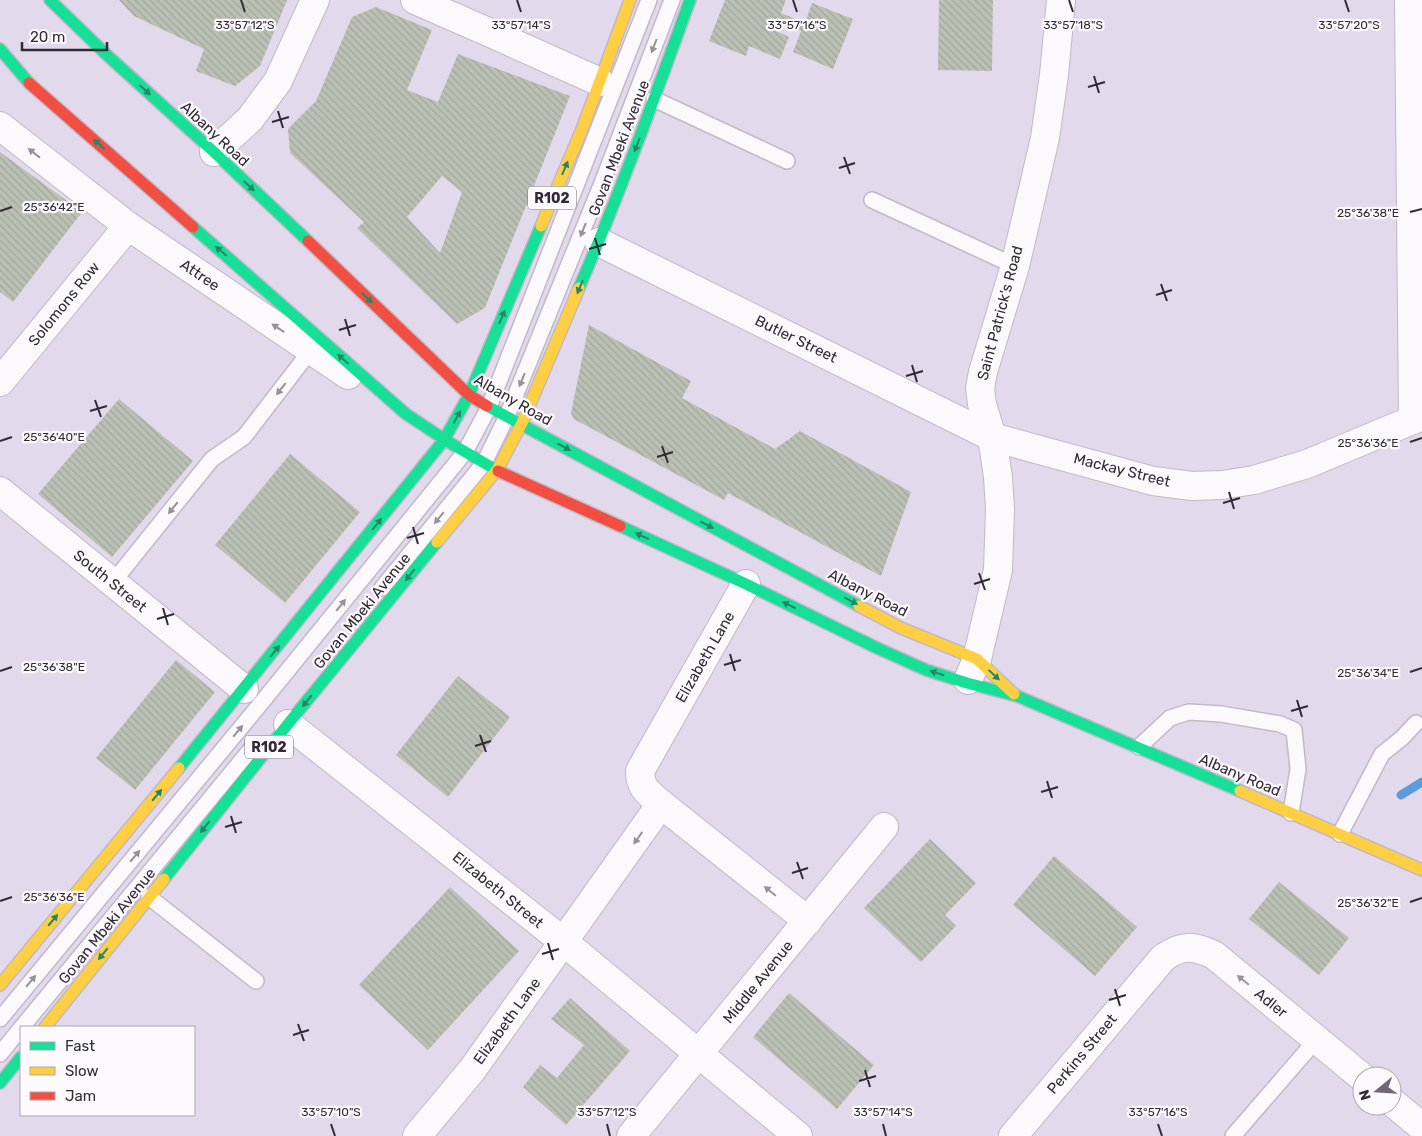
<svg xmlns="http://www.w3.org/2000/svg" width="1422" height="1136" font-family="Rubik,sans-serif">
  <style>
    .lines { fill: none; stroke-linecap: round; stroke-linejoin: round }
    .stream { stroke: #5d9bdb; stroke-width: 9 }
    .building { fill: url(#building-back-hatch); fill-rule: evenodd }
    .lane-casing { stroke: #c1b9c7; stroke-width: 18 }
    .street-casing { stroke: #c1b9c7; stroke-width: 30 }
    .fast-casing { stroke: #c1b9c7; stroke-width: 14 }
    .slow-casing { stroke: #c1b9c7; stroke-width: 14 }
    .jam-casing { stroke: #c1b9c7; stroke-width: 14 }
    .lane { stroke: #fbf9fc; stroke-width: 15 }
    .street { stroke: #fbf9fc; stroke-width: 28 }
    .fast { stroke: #16e098; stroke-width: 11 }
    .slow { stroke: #ffcf43; stroke-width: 11 }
    .jam { stroke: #f24e42; stroke-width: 11 }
    .oneway { fill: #96929a }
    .oneway2 { fill: #248568 }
    .ticks { fill: none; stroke: #322a37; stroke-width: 2 }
    .labels { text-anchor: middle; stroke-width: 4.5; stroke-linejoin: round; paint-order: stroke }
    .shield { fill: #fcfafd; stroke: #6f6872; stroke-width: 1 }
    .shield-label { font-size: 14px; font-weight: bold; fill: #322a37 }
    .street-label { font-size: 15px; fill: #322a37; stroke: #fcfafd }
    .ticks-label { font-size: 12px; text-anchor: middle; fill: #322a37; stroke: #fcfafd; stroke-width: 4.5; stroke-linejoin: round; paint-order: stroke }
  </style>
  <defs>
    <pattern id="building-back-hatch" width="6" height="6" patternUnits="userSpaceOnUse" patternTransform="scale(1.25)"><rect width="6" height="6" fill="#bbc0b4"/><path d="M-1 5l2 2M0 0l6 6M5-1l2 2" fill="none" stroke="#a1a59b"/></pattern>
  </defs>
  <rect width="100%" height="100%" fill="#e3d9ec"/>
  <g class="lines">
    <path class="stream" d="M1401,795L1422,782"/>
  </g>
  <g class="building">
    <path d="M119,0H287L260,66L235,86L196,71L204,49L134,16Z"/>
    <path d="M725,0H786L781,13L805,23L812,3L853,19L833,69L793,52L801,31L778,21L774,30L789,37L780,59L749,46L746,56L709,41Z"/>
    <path d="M939,0H993L992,71L938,70Z"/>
    <path d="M376,7L432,30L407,90L438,102L458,54L570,96L485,308L457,324L357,228L364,222L290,153L288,129L316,101L352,17ZM442,176L462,192L440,253L407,217Z"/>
    <path d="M0,152L82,212L13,302L0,292Z"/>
    <path d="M589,325L691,381L682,398L775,449L800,431L911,492L881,576L728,493L724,500L574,419L571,413Z"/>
    <path d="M119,399L193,461L112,557L38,494Z"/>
    <path d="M290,454L360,512L285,603L215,545Z"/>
    <path d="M176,660L215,692L135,790L96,758Z"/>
    <path d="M458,676L510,717L448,797L396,755Z"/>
    <path d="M930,839L976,883L945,915L956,926L921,962L864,908Z"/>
    <path d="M1054,856L1137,927L1095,976L1013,905Z"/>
    <path d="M1279,882L1349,938L1319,975L1249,919Z"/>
    <path d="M450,887L519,951L428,1050L359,985Z"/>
    <path d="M789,993L874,1065L837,1109L753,1037Z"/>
    <path d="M570,998L630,1051L566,1125L523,1087L540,1065L557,1078L584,1045L551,1019Z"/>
  </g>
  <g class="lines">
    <defs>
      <g id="lane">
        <path d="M654,99L787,161"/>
        <path d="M872,200L1015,266"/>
        <path d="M113,582L212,459L244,437L311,350"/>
        <path d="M382,588L484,463L507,416L602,183L672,0"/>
        <path d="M1139,747L1170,718L1189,712L1221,714L1280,724L1294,730L1298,769L1291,813"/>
        <path d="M1340,834L1382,754L1402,738L1416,723"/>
        <path d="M149,897L256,981"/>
        <path d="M0,1019L262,702L465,452L489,407L649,0"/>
        <path d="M22,1027L251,749"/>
        <path d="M0,1054L21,1028"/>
        <path d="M1233,1136L1316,1040"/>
      </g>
      <g id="street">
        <path d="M415,0L495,35L600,82"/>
        <path d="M1409,0L1413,420"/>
        <path d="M0,126L128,226L348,375"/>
        <path d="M214,152L250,119L278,81L315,0"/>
        <path d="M599,242L992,437L1153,481L1192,486L1222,485L1254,480L1307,464L1422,416"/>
        <path d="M0,382L128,226"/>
        <path d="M0,491L244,689"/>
        <path d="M968,680L977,659L998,570L1000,509L998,477L992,437L982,404L980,388L983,372L1015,266L1045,138L1054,75L1061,0"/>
        <path d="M288,724L564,942L798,1136"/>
        <path d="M661,804C649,793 640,789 640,771L746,584"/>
        <path d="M1392,1102L1422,1127"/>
        <path d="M417,1136L472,1070L661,804L808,921"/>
        <path d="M631,1136L884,827"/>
        <path d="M1013,1136L1163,958C1182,944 1194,946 1214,955L1362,1077"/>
      </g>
      <g id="fast">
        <path d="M50,0L109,57L214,152L308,241"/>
        <path d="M0,49L29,83"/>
        <path d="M193,227L406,414L450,443L498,471"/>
        <path d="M579,288C620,193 655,97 690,0"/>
        <path d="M487,406L859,606"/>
        <path d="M620,526L746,584L875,647L926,670L967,683L1017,696L1240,791"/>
        <path d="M179,768L444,440L469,395L541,226"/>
        <path d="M164,879L288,724L437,542"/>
        <path d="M0,1083L21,1057"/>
      </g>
      <g id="slow">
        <path d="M541,226L582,129L630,0"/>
        <path d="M437,542L497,470L522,423L579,288"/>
        <path d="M859,606L901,628L977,659L1014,694"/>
        <path d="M1240,791L1422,870"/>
        <path d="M0,985L179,768"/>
        <path d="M45,1027L164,879"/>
      </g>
      <g id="jam">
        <path d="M29,83L193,227"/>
        <path d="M308,241L469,395L487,406"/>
        <path d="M498,471L620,526"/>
      </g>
    </defs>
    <use href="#lane" class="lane-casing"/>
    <use href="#street" class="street-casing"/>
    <use href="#fast" class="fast-casing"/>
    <use href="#slow" class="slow-casing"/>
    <use href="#jam" class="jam-casing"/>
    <use href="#lane" class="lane"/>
    <use href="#street" class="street"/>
    <use href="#fast" class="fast"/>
    <use href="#slow" class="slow"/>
    <use href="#jam" class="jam"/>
  </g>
  <defs><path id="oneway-solid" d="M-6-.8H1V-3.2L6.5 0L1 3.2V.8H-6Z" transform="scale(1.25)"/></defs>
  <g class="oneway">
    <use href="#oneway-solid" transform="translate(654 46) rotate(111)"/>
    <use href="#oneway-solid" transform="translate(34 153) rotate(-142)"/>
    <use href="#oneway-solid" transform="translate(583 230) rotate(112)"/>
    <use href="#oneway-solid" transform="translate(278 328) rotate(-146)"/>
    <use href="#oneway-solid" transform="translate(522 380) rotate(112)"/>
    <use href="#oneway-solid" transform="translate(281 389) rotate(128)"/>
    <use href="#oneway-solid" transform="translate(173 508) rotate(129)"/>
    <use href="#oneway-solid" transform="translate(439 518) rotate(129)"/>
    <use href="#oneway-solid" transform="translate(341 605) rotate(-51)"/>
    <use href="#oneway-solid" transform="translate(238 731) rotate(-50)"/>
    <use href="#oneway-solid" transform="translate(638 838) rotate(125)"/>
    <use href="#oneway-solid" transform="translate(135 856) rotate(-50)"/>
    <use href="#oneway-solid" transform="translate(770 891) rotate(-141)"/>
    <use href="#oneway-solid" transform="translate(1243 980) rotate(-141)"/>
    <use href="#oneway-solid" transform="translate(31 981) rotate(-50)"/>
  </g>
  <g class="oneway2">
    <use href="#oneway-solid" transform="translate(145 90) rotate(42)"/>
    <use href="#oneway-solid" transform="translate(99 144) rotate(-139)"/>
    <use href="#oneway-solid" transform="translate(637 145) rotate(111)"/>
    <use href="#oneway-solid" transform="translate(565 168) rotate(-67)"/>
    <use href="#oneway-solid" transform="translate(249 186) rotate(43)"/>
    <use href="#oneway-solid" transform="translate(221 251) rotate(-139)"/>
    <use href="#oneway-solid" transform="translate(580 287) rotate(113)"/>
    <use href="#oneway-solid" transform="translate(367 298) rotate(43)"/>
    <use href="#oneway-solid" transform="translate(502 317) rotate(-67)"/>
    <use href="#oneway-solid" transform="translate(343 359) rotate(-139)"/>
    <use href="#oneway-solid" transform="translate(457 417) rotate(-61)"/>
    <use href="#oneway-solid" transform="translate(564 447) rotate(29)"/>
    <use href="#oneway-solid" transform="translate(377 524) rotate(-51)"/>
    <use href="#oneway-solid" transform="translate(707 525) rotate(28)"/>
    <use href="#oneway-solid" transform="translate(642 536) rotate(-155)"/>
    <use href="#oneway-solid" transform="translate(410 575) rotate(129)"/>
    <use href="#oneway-solid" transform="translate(851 601) rotate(28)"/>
    <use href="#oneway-solid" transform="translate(789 605) rotate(-154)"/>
    <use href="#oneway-solid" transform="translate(275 651) rotate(-51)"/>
    <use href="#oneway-solid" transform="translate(937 673) rotate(-162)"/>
    <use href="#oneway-solid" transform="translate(994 675) rotate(43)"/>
    <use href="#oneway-solid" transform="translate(307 701) rotate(129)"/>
    <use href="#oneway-solid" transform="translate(157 795) rotate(-50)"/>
    <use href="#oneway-solid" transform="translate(205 827) rotate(129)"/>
    <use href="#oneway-solid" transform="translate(53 920) rotate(-50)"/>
    <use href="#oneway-solid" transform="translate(103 954) rotate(129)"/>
  </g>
  <path class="ticks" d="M241,0L245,12M517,0L521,12M793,0L797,12M1069,0L1073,12M1345,0L1349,12M1094,76L1099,93M1088,87L1105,82M278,111L283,128M272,122L289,117M844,157L850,174M839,168L855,163M0,211L12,207M1410,212L1422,209M595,238L600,255M589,249L606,244M1161,284L1167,301M1156,295L1172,290M345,319L350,336M339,330L356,325M912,365L917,382M906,376L923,371M95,400L101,417M90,411L107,406M0,441L12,437M1410,442L1422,438M662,446L668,463M657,457L673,452M1229,492L1234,509M1223,503L1240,498M413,527L418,544M407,538L424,533M979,573L985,590M974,584L990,579M163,608L168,625M157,619L174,614M730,654L735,671M724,665L741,660M0,671L12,667M1410,672L1422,668M1297,700L1302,717M1291,711L1308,706M480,735L486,752M475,746L491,741M1047,781L1052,798M1041,792L1058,787M231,816L236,833M225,827L242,822M797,862L803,879M792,873L808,868M0,901L12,897M1410,902L1422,898M548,943L553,960M542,954L559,949M1115,989L1120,1006M1109,1000L1126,995M298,1024L304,1041M293,1035L309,1030M865,1070L870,1087M859,1081L876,1076M331,1124L335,1136M607,1124L610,1136M883,1124L886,1136M1158,1124L1162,1136"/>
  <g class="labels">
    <g class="shield">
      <rect x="528" y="186.5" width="48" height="23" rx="4"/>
      <rect x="245" y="735.5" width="48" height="23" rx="4"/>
    </g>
    <g class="shield-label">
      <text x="552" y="203">R102</text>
      <text x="269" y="752">R102</text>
    </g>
    <g class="street-label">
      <text transform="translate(215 134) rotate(43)" y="5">Albany Road</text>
      <text transform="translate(619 148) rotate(-69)" y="5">Govan Mbeki Avenue</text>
      <text transform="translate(200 275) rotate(34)" y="5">Attree</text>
      <text transform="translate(64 304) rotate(-51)" y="5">Solomons Row</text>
      <text transform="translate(1000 313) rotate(-75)" y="5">Saint Patrick's Road</text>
      <text transform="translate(796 339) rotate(26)" y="5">Butler Street</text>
      <text transform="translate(513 400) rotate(30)" y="5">Albany Road</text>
      <text transform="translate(1122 470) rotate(14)" y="5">Mackay Street</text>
      <text transform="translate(110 581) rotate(39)" y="5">South Street</text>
      <text transform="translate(868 593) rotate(27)" y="5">Albany Road</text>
      <text transform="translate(362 611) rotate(-51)" y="5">Govan Mbeki Avenue</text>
      <text transform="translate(705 657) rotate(-60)" y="5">Elizabeth Lane</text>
      <text transform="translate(1240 775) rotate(23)" y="5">Albany Road</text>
      <text transform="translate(498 890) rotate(39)" y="5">Elizabeth Street</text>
      <text transform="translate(107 926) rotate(-51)" y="5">Govan Mbeki Avenue</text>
      <text transform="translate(758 982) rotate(-51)" y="5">Middle Avenue</text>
      <text transform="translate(1271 1003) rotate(39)" y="5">Adler</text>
      <text transform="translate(507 1021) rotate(-54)" y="5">Elizabeth Lane</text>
      <text transform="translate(1082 1054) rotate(-50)" y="5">Perkins Street</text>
    </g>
  </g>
  <g class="ticks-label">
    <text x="245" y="29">33°57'12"S</text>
    <text x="521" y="29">33°57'14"S</text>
    <text x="797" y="29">33°57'16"S</text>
    <text x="1073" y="29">33°57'18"S</text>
    <text x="1349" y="29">33°57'20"S</text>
    <text x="54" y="211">25°36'42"E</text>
    <text x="1368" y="217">25°36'38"E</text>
    <text x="54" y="441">25°36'40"E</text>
    <text x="1368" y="447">25°36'36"E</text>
    <text x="54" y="671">25°36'38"E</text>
    <text x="1368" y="677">25°36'34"E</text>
    <text x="54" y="901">25°36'36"E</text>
    <text x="1368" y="907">25°36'32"E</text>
    <text x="331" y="1116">33°57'10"S</text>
    <text x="607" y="1116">33°57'12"S</text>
    <text x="883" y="1116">33°57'14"S</text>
    <text x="1158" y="1116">33°57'16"S</text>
  </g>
  <rect x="20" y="1026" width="175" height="90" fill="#fcfafd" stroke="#aba7ae"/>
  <rect x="30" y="1042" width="25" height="8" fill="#16e098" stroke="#aba7ae"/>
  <text x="65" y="1051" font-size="15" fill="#322a37">Fast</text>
  <rect x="30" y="1067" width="25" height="8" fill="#ffcf43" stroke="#aba7ae"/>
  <text x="65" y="1076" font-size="15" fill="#322a37">Slow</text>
  <rect x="30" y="1092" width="25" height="8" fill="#f24e42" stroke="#aba7ae"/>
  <text x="65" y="1101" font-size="15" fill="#322a37">Jam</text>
  <g transform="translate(1377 1091) rotate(252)"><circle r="24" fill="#fcfafd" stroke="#aba7ae"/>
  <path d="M0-4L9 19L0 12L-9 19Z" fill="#706776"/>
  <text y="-8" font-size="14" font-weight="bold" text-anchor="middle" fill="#322a37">N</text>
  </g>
  <path d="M22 42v8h85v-8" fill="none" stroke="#322a37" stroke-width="2.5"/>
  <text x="30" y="42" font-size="15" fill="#322a37" stroke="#fcfafd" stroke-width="4" paint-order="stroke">20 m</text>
</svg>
